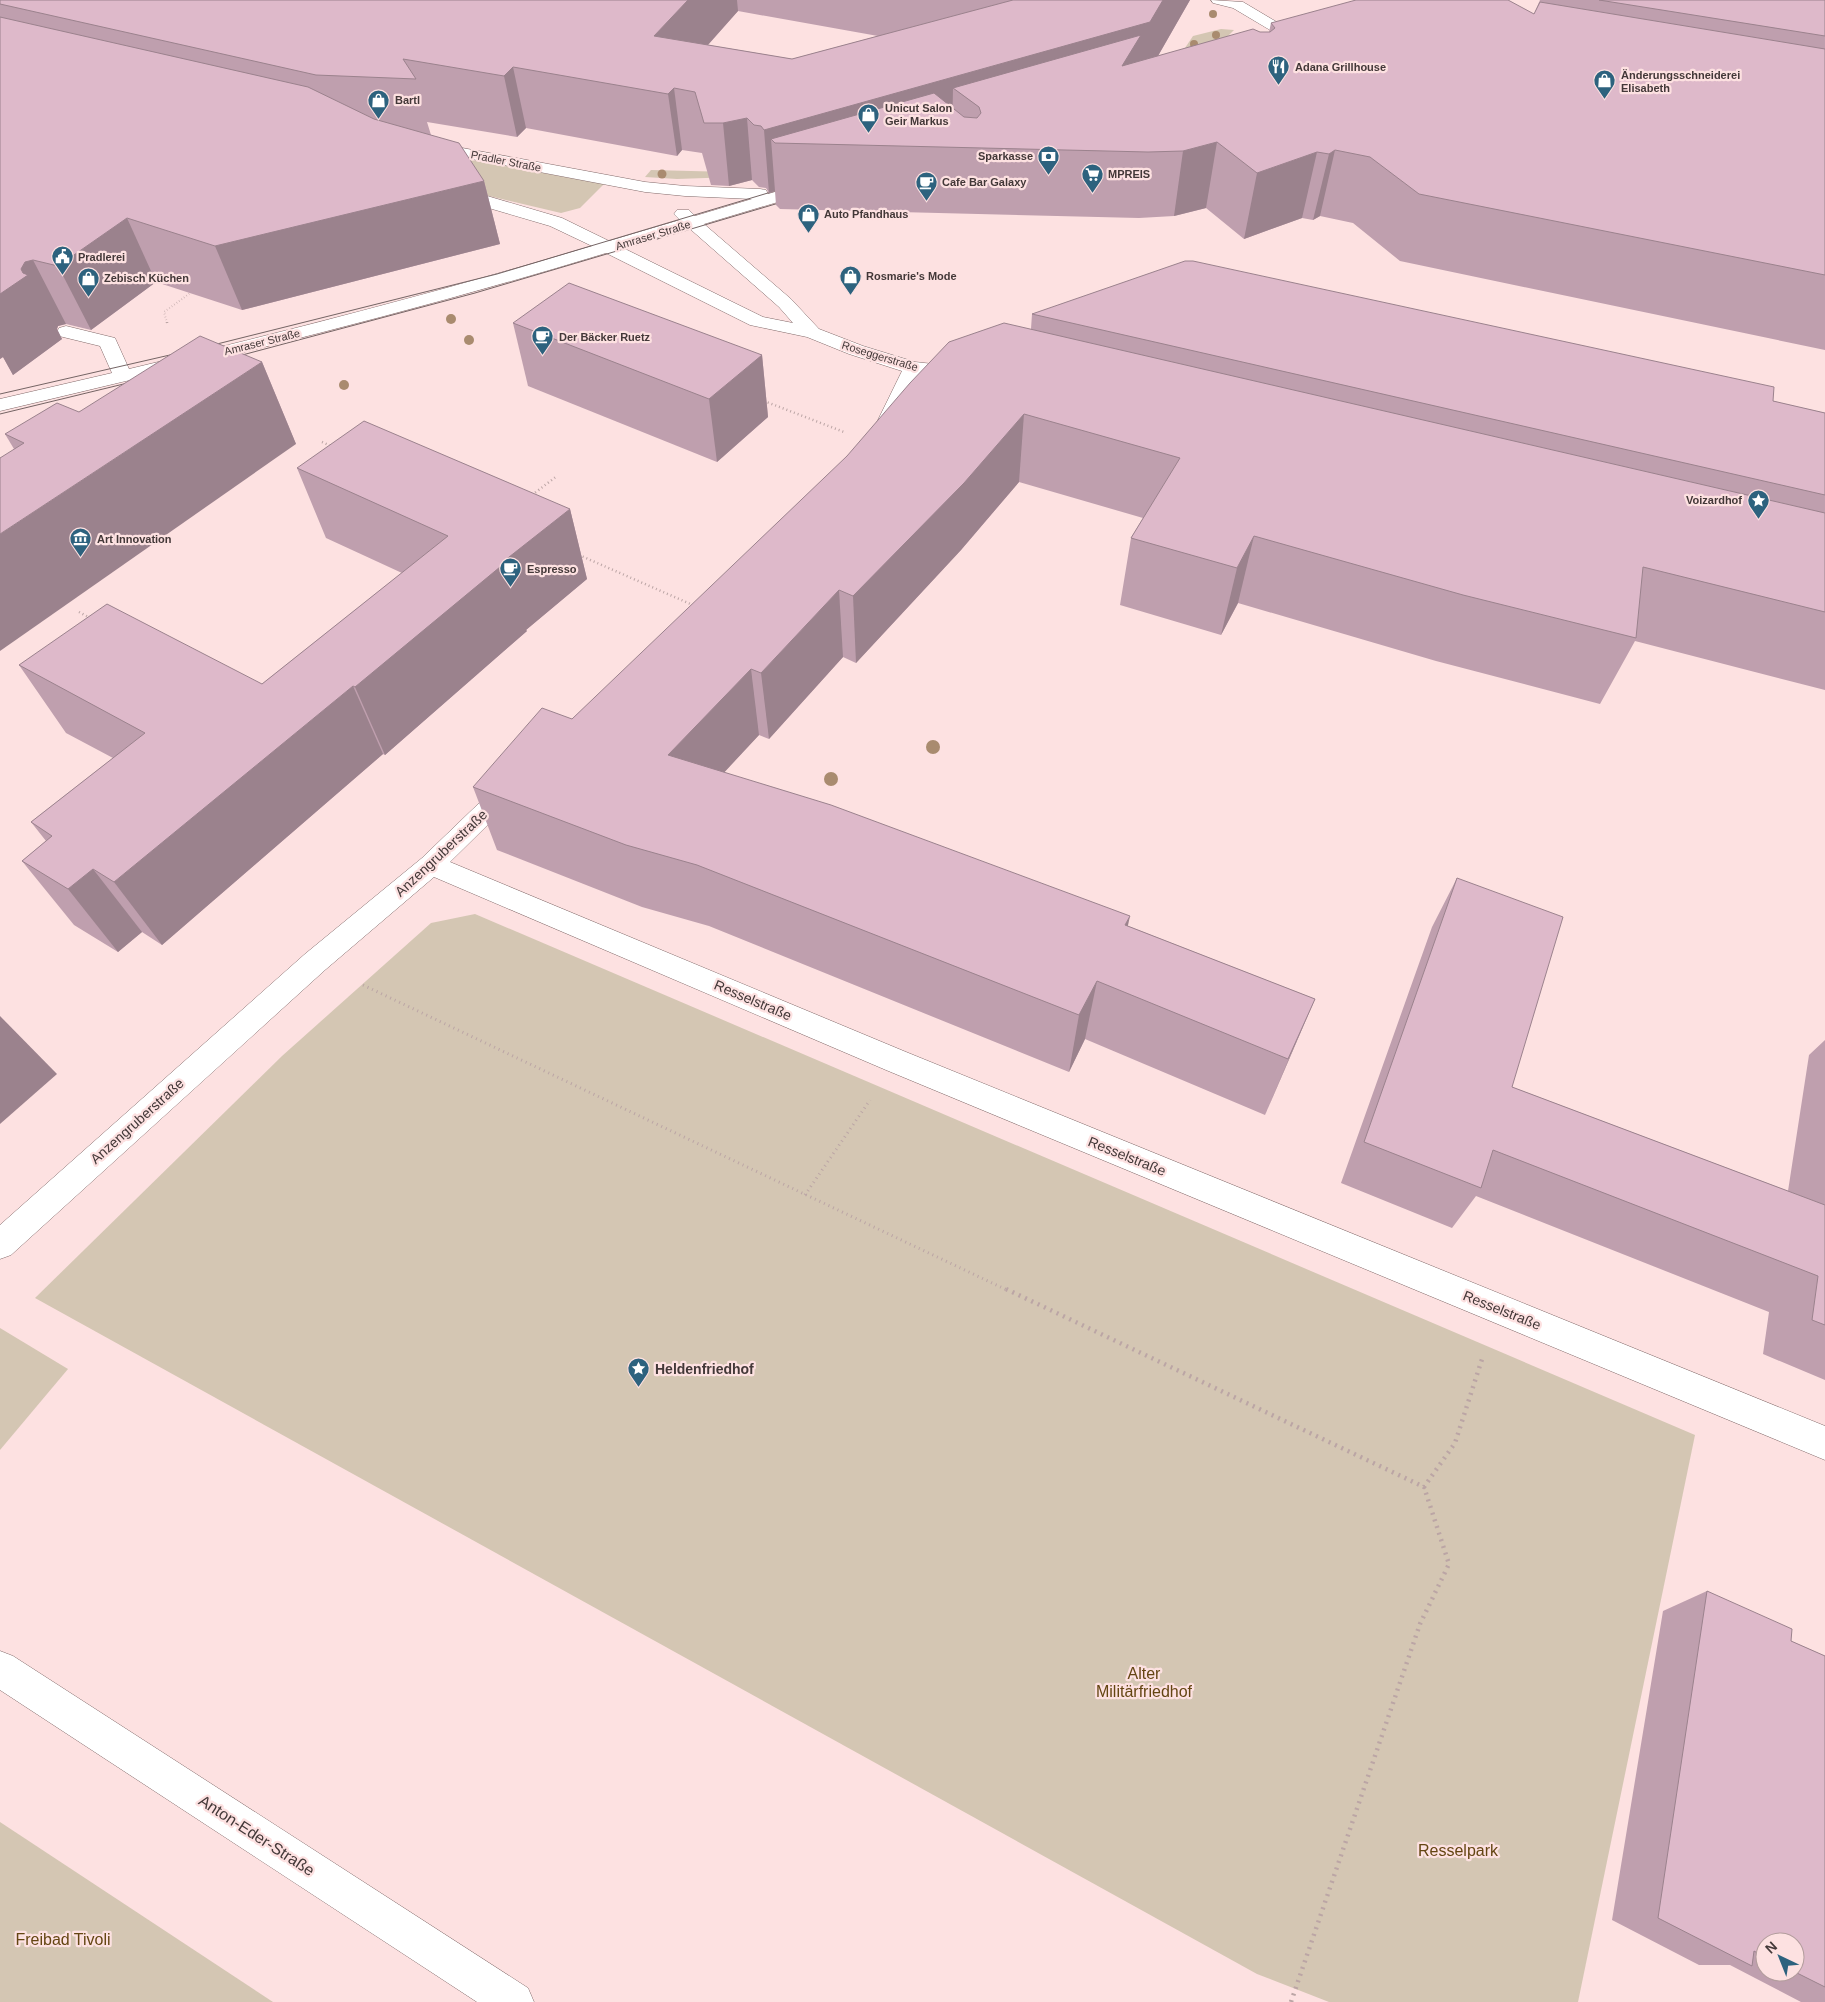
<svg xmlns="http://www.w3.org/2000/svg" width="1825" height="2002" font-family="Arial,sans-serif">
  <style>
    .green { fill: #d4c6b3 }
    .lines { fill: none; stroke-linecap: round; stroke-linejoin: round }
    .minor-casing { stroke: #826a6a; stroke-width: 1 }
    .path-far3 { stroke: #bba5a5; stroke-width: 2; stroke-dasharray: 0.5 2.5; stroke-linecap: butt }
    .path-far2 { stroke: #bba5a5; stroke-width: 2.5; stroke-dasharray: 1 3; stroke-linecap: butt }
    .path-far1 { stroke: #bba5a5; stroke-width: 3; stroke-dasharray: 1 4; stroke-linecap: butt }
    .path { stroke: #bba5a5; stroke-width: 4.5; stroke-dasharray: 2 5; stroke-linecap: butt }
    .minor { fill: #fff; fill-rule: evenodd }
    .tram { stroke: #746464; stroke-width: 1 }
    .tree { fill: #a98b6f }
    .wall { fill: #bf9fae; fill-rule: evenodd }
    .shaded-wall { fill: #9b828d }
    .building { fill: #deb9ca; stroke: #9b828d }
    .labels { text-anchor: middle; stroke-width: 4.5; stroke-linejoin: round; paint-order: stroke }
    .far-poi-label { font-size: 11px; font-weight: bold; fill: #433838; stroke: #fde1e1; text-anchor: start }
    .far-street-label { font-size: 11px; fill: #433838; stroke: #fde1e1 }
    .street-label { font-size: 14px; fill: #433838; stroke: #fde1e1 }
    .poi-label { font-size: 14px; font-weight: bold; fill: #433838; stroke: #fde1e1; text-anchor: start }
    .near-park-label { font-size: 16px; fill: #644512; stroke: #fde1e1 }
    .near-street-label { font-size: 16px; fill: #433838; stroke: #fde1e1 }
  </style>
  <rect width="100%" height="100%" fill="#fde1e1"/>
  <g class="green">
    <path d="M1221,29L1234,30L1226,38L1181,54L1193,36Z"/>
    <path d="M444,155L604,184L580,208L561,213L481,194Z"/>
    <path d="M651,170L731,172L734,177L677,179L645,177Z"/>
    <path d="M475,914L1695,1435L1578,2002H1329L1257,1974L35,1298L282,1056L431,923Z"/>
    <path d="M0,1328L68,1369L0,1450Z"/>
    <path d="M0,1822L273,2002H0Z"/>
  </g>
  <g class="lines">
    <defs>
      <g id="minor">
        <path d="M1211,0L1243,2L1307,40L1309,43L1307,46H1297L1233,8L1213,3Z"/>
        <path d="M430,142L645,182L685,186L760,189L766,190L768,194L812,181L818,182L820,186L818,190L704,224L791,299L819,329L863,346L915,362L961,367L968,369L971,373L968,377L961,379L919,374L892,430L885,432L878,430L875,426L902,371L849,354L807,337L750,325L606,253C406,314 203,363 0,411V399L112,373L100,346L59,336L57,332L59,328L66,326L115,338L129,369C285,332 439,292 592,246L550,226L448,196L446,192L448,188H460L562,218L609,241L680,220L674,214L677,210H689L695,216L752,199L685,196L645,192L424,150L422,147L424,144ZM689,228L779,307L793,323L763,317L623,248Z"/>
        <path d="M509,780L518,783L521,789L518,795L450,862L906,1052L1825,1426V1460L886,1070L434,877L325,970L11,1255L0,1259V1225L305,954L422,858L500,783Z"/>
        <path d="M0,1651L13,1656L528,1988L534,2002H477L0,1690Z"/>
      </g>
    </defs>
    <use href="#minor" class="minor-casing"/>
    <path class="path-far3" d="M167,323L164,312L193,291"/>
    <g class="path-far2">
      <path d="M167,322V324"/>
      <path d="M764,401L844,432"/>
      <path d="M322,442L333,447"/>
      <path d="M532,495L557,476"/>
      <path d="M579,555L695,606"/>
      <path d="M79,612L92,619"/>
    </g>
    <g class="path-far1">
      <path d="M363,985L1009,1291"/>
      <path d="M805,1195L870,1100"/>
    </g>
    <g class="path">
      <path d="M1006,1289L1424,1487L1455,1443L1483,1356"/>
      <path d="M1291,2002L1420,1624L1449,1564L1424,1487"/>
    </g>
    <use href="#minor" class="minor"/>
    <g class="tram">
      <path d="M205,347L497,274L788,187"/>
      <path d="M231,358L475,293L789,200"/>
      <path d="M0,394L183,352"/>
      <path d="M0,414L136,381"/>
    </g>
  </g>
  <g class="tree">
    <circle cx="1213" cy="14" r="4"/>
    <circle cx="1216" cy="35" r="4"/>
    <circle cx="1194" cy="44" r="4"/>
    <circle cx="662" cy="174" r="4.5"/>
    <circle cx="451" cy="319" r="5"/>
    <circle cx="469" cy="340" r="5"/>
    <circle cx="344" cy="385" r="5"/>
    <circle cx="933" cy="747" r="7"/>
    <circle cx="831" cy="779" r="7"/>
  </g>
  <g class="wall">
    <path d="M0,0H1190L1158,56L1260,32H1269L1271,23L1534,14L1540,0H1825V350L1400,261L1353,223L1320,216L1313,220L1302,218L1244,239L1206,208L1174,216L1139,218L780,209L776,205L775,191L769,193L766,188L759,187L752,180L729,186L711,185L702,153L682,150L677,156L526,128L517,137L427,122L431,135L484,181L500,244L242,310L156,282L91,330L66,324L58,326L57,329L62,339L13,375L3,357L0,359ZM738,11L878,36L792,59L708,45Z"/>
    <path d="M1032,314L1773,401L1825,413V690L1635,641L1600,704L1436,661L1238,603L1221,635L1120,605L1131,538L1143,518L1019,482L961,550L856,663L843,657L769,739L759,735L724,772L1128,926L1315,999L1265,1115L1085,1039L1069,1072L709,926L642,907L497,850L473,787L572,719L1031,329Z"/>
    <path d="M513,323L762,355L768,417L717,462L528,386Z"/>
    <path d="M262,362L296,444L14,449L5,434L79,412Z"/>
    <path d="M297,468L570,509L587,579L526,630L527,631L385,755L383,754L162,945L142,932L118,952L74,925L22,861L46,841L31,822L113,758L66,733L19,665L262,684L402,573L326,538Z"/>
    <path d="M1457,878L1512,1087L1788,1191L1809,1055L1825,1040V1380L1763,1354L1769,1312L1476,1196L1452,1228L1341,1183L1432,927Z"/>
    <path d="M1707,1591L1791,1641L1825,1656V2002H1801L1730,1965H1699L1612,1920L1663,1611ZM1765,1942L1795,1972H1765Z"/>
  </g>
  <g class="shaded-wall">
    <path d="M688,0H737L738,11L665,93L654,36Z"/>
    <path d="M1163,0H1190L1143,82L981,113L979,107L953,88L952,139H771L775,191L769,193L764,130Z"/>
    <path d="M513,67L526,128L517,137L504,76Z"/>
    <path d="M674,88L682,150L677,156L668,94Z"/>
    <path d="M747,118L752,180L729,186L723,123Z"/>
    <path d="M1217,142L1206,208L1174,216L1183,151Z"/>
    <path d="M1335,150L1320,216L1313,220L1329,154Z"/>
    <path d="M1317,152L1302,218L1244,239L1257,173Z"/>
    <path d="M484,181L500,244L242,310L215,246Z"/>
    <path d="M127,218L156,282L91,330L58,266Z"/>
    <path d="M33,260L66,324L58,326L57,329L62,339L13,375L3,357L0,359V294L21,269L25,262Z"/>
    <path d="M762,355L768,417L717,462L709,399Z"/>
    <path d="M262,362L296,444L0,651V534Z"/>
    <path d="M1024,414L1019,482L961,550L856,663L853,596Z"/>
    <path d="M570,509L587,579L526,630L527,631L385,755L355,687L504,561Z"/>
    <path d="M1254,536L1238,603L1221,635L1237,568Z"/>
    <path d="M839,590L843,657L769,739L761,673Z"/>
    <path d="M751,669L759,735L681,819L668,755Z"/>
    <path d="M353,686L383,754L162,945L114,882Z"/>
    <path d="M93,869L142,932L118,952L68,889Z"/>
    <path d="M1130,916L1117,976L1125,925Z"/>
    <path d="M1097,981L1085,1039L1069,1072L1079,1015Z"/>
    <path d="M1315,999L1290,1056L1265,1115Z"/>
    <path d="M0,1016L57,1074L0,1124Z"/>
  </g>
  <g class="building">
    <path d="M0,0H688L654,36L792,59L1013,0H1163L1150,22L764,130L761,126L754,125L747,118L723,123H704L695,92L674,88L668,94L513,67L504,76L403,59L416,79L316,75L0,4Z"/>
    <path d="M1356,0H1508L1534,14L1540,2L1825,49V275L1419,194L1370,157L1335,150L1329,154L1317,152L1257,173L1217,142L1183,151L1148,152L775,143L771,139L934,93L964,117L977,118L981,113L979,107L953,88L1141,35L1122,66L1253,29L1260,32H1270L1275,28L1271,23Z"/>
    <path d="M1599,0H1825V36Z"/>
    <path d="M0,17L308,87L374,119L459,143L484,181L215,246L127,218L58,266L33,260L25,262L21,269L23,273L28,275L0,294Z"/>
    <path d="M1185,261H1193L1774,387L1773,401L1825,413V495L1032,314Z"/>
    <path d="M569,283L762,355L709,399L513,323Z"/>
    <path d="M1004,323L1825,513V612L1643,567L1636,638L1463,595L1254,536L1237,568L1131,538L1180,458L1024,414L964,483L853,596L839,590L761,673L751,669L668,755L831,805L1130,916L1125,925L1315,999L1288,1059L1097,981L1079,1015L697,865L626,845L473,787L542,708L572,719L847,456L910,383L949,342Z"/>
    <path d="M200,336L262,362L0,534V458L24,443L5,434L57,403L79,412Z"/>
    <path d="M364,421L570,509L504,561L506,562L355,687L353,686L114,882L93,869L68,889L22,861L52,836L31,822L145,733L19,665L107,604L262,684L448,536L297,468Z"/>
    <path d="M1457,878L1563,917L1512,1087L1825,1205V1325L1812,1320L1818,1276L1493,1150L1481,1188L1364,1142Z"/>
    <path d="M1707,1591L1792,1629L1791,1641L1825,1656V1987L1795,1972V1942H1765V1957L1754,1951L1752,1966L1658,1918Z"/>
  </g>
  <defs>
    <symbol id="restaurant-pin" viewBox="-11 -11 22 30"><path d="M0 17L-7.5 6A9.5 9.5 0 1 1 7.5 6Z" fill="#2d627e" stroke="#fde1e1"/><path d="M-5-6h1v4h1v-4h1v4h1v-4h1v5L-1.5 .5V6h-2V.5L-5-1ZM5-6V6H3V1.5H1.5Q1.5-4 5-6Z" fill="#fff"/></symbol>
    <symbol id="shop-pin" viewBox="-11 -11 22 30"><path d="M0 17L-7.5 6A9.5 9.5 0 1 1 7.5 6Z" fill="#2d627e" stroke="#fde1e1"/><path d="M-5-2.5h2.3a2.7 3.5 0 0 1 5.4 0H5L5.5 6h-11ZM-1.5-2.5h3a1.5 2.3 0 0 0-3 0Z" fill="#fff"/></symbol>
    <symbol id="bank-pin" viewBox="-11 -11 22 30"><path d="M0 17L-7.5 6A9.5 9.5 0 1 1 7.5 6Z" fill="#2d627e" stroke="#fde1e1"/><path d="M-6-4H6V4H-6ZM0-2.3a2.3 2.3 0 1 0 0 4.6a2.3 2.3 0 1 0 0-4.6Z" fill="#fff"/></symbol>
    <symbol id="supermarket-pin" viewBox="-11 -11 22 30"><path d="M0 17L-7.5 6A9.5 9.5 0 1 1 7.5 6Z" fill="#2d627e" stroke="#fde1e1"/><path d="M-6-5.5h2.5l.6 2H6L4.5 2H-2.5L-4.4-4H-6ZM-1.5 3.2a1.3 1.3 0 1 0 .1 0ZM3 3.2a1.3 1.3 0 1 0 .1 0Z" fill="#fff"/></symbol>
    <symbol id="cafe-pin" viewBox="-11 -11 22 30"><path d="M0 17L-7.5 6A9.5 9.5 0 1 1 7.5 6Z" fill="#2d627e" stroke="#fde1e1"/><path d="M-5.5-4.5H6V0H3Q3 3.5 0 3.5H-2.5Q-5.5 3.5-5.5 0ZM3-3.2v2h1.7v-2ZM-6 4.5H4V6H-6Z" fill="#fff"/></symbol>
    <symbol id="civic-pin" viewBox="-11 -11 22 30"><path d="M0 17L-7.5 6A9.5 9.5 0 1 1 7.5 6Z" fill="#2d627e" stroke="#fde1e1"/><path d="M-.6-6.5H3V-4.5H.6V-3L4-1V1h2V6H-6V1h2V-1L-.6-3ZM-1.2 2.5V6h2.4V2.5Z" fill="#fff"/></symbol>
    <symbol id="sight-pin" viewBox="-11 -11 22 30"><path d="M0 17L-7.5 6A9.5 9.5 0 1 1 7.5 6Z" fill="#2d627e" stroke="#fde1e1"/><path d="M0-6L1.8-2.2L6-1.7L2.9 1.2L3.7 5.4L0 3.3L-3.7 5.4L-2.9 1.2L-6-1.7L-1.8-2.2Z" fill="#fff"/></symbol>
    <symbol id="museum-pin" viewBox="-11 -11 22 30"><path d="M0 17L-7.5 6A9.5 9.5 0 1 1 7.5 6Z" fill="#2d627e" stroke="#fde1e1"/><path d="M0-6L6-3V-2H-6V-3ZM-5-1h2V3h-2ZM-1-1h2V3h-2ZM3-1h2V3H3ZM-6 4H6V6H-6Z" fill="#fff"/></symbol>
  </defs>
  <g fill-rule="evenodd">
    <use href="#restaurant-pin" x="1266" y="54" width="25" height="34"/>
    <use href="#shop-pin" x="1592" y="68" width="25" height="34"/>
    <use href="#shop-pin" x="366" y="88" width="25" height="34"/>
    <use href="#shop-pin" x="856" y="102" width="25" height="34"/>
    <use href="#bank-pin" x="1036" y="144" width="25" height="34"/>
    <use href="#supermarket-pin" x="1080" y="162" width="25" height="34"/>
    <use href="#cafe-pin" x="914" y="170" width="25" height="34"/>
    <use href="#shop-pin" x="796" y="202" width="25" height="34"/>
    <use href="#civic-pin" x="50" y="244" width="25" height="34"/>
    <use href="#shop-pin" x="838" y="264" width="25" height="34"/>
    <use href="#shop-pin" x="76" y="266" width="25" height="34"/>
    <use href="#cafe-pin" x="530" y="324" width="25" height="34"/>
    <use href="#sight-pin" x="1746" y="488" width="25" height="34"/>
    <use href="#museum-pin" x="68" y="526" width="25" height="34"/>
    <use href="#cafe-pin" x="498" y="556" width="25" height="34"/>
    <use href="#sight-pin" x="626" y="1356" width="25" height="34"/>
  </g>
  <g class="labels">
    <g class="far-poi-label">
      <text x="1295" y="71">Adana Grillhouse</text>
      <text x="1621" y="79">Änderungsschneiderei<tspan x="1621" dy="13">Elisabeth</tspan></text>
      <text x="395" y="104">Bartl</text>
      <text x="885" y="112">Unicut Salon<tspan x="885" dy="13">Geir Markus</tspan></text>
      <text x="1033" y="160" text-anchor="end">Sparkasse</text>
      <text x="1108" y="178">MPREIS</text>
      <text x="942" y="186">Cafe Bar Galaxy</text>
      <text x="824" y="218">Auto Pfandhaus</text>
      <text x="78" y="261">Pradlerei</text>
      <text x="866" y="280">Rosmarie's Mode</text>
      <text x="104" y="282">Zebisch Küchen</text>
      <text x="559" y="341">Der Bäcker Ruetz</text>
      <text x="1742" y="504" text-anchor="end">Voizardhof</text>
      <text x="97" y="543">Art Innovation</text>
      <text x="527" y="573">Espresso</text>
    </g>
    <g class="far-street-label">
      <text transform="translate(506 161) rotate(11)" y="4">Pradler Straße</text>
      <text transform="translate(653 235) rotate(-17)" y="4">Amraser Straße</text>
      <text transform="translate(262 342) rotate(-14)" y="4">Amraser Straße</text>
      <text transform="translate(880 356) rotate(17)" y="4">Roseggerstraße</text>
    </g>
    <g class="street-label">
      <text transform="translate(441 853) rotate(-43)" y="5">Anzengruberstraße</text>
      <text transform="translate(753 1000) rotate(23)" y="5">Resselstraße</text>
      <text transform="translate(137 1121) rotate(-42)" y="5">Anzengruberstraße</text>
      <text transform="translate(1127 1156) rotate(22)" y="5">Resselstraße</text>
      <text transform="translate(1502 1310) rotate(22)" y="5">Resselstraße</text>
    </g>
    <g class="poi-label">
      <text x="655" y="1374">Heldenfriedhof</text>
    </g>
    <g class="near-park-label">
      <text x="1144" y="1679">Alter<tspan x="1144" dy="18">Militärfriedhof</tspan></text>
      <text x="1458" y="1856">Resselpark</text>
      <text x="63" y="1945">Freibad Tivoli</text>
    </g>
    <g class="near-street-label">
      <text transform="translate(257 1835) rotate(33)" y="6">Anton-Eder-Straße</text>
    </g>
  </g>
  <g transform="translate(1780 1957) rotate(317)"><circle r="24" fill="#fde1e1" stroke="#b39d9d"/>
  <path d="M0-4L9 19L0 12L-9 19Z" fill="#2d627e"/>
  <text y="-8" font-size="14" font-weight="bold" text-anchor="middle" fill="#433838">N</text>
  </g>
</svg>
